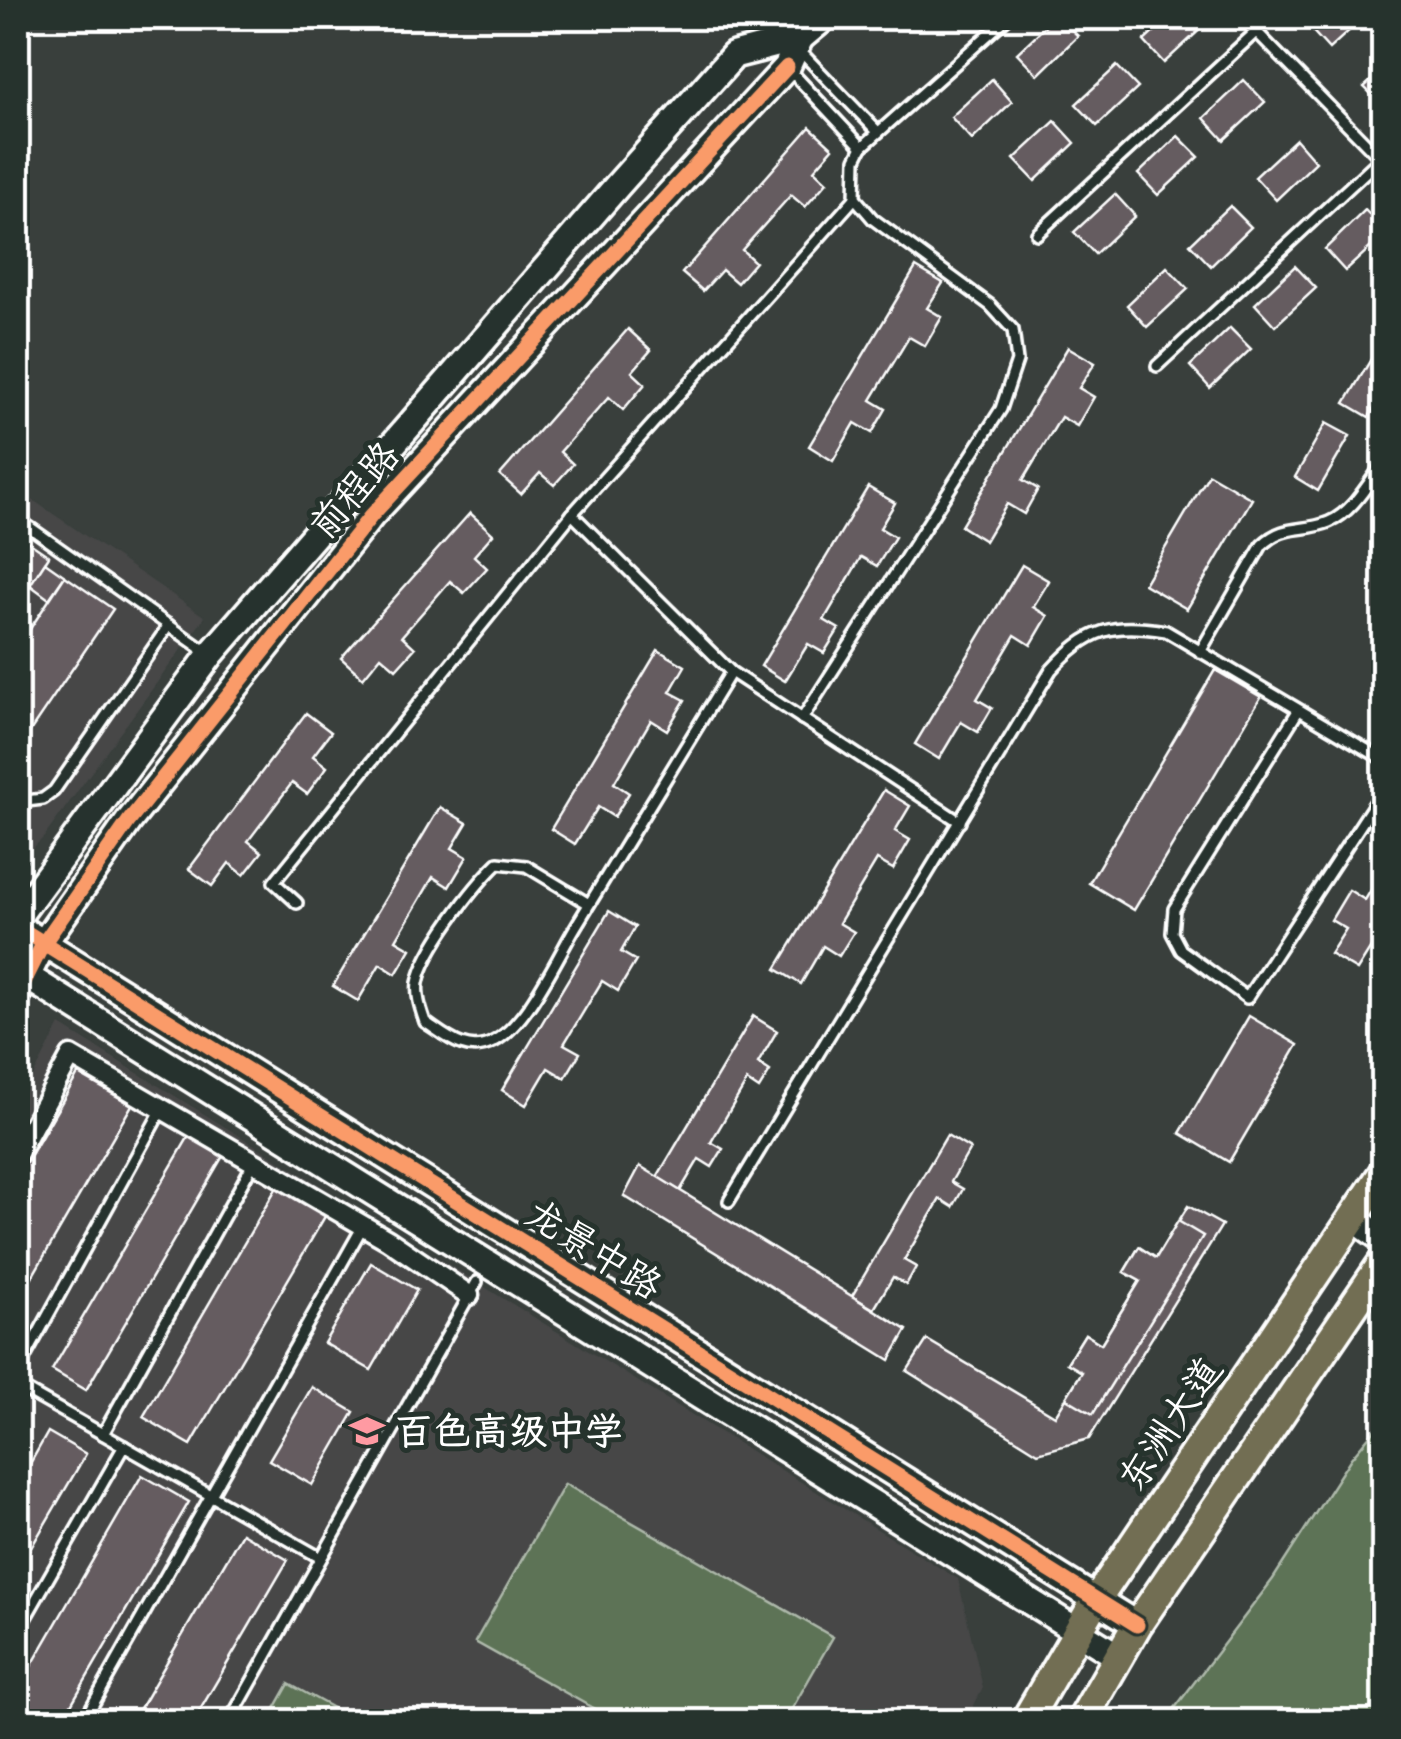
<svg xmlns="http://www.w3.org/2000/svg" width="1401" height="1739" font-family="'Gochi Hand','LXGW WenKai TC',sans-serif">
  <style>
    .built { fill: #464747 }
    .green { fill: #5d7357; stroke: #aeb9ab; stroke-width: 2.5 }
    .building { fill: #655b60; stroke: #fff; stroke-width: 2.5 }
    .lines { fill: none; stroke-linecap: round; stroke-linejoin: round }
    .lane-casing { stroke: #fff; stroke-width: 16 }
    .street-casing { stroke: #fff; stroke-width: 25 }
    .secondary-casing { stroke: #fff; stroke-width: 32 }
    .primary-casing { stroke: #fff; stroke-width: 35 }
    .path { stroke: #fff; stroke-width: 4; stroke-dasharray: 10 8; stroke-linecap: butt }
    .lane { stroke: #26332d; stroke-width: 9 }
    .street { stroke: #26332d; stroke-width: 18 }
    .secondary { stroke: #26332d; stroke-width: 25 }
    .primary { stroke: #726e52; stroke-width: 28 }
    .cycleway-casing { stroke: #26332d; stroke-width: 21 }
    .cycleway { stroke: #fa9b69; stroke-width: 15 }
    .labels { text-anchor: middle; stroke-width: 10; stroke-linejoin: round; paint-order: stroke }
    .street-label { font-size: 38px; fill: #fff; stroke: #26332d }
    .poi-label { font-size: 38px; font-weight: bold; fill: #fff; stroke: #26332d; text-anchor: start }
  </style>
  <rect width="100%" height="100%" fill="#393f3c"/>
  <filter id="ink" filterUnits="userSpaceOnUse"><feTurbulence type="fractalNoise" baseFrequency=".01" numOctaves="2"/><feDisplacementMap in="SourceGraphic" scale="20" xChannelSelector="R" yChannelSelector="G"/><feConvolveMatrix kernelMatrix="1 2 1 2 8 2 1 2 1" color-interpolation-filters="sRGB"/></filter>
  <g filter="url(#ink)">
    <g class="built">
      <path d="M18,490L205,617L44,837L33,848L18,856Z"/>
      <path d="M60,1025L958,1579L983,1688L965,1722H18V1105Z"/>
    </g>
    <g class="green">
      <path d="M1383,1420V1721H1165L1273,1579L1351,1458Z"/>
      <path d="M565,1484L833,1637L785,1721H616L475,1642Z"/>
      <path d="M289,1684L357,1721H268Z"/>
    </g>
    <g class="building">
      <path d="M1054,18H1060L1078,36L1038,75L1017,53Z"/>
      <path d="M1169,18H1198L1205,25L1164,63L1144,41Z"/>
      <path d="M1319,18H1363L1329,49L1309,27Z"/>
      <path d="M1117,66L1138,88L1097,126L1076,104Z"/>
      <path d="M1384,69V107L1364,87Z"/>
      <path d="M992,79L1012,102L972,140L951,117Z"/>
      <path d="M1244,80L1265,102L1224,140L1204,118Z"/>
      <path d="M1055,121L1075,143L1035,181L1014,159Z"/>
      <path d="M810,127L833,148L814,170L827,182L805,207L791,195L742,250L755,262L737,283L722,270L703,291L682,273Z"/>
      <path d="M1178,136L1199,157L1158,195L1138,174Z"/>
      <path d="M1296,139L1316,162L1276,200L1255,177Z"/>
      <path d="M1115,194L1135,216L1095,254L1074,232Z"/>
      <path d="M1230,206L1251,227L1211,266L1190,244Z"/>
      <path d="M1365,210L1384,230V235L1345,271L1325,249Z"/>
      <path d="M1295,266L1316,288L1275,326L1255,304Z"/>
      <path d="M916,267L943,283L927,308L942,317L925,346L909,337L871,400L886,409L872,433L855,423L833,461L809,446Z"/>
      <path d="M1167,267L1188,289L1147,327L1127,305Z"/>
      <path d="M1230,328L1251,349L1210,388L1190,366Z"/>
      <path d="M628,329L651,350L632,372L645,384L623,410L609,397L560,452L573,464L554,485L540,473L521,494L500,475Z"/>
      <path d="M1068,347L1095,363L1079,388L1094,397L1077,426L1061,417L1023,480L1038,489L1024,514L1007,504L985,541L961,526Z"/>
      <path d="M1377,349L1384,353V391L1369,417L1345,403Z"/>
      <path d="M1326,423L1350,436L1318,491L1295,477Z"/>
      <path d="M1209,474L1252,499L1187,609L1144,584Z"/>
      <path d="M868,487L895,503L880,528L895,537L877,566L861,557L824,620L839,629L824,653L808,644L785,681L761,666Z"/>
      <path d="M470,513L493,534L474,556L487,568L464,593L450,581L402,636L415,648L396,669L381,656L363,678L341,658Z"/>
      <path d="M18,535L49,556L18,604Z"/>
      <path d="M45,562L65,576L49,599L30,585Z"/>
      <path d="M1022,565L1049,581L1033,607L1048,616L1031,645L1015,635L977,699L992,708L978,732L961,722L939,759L915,744Z"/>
      <path d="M65,576L113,609L18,749V647Z"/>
      <path d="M658,650L685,666L670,692L685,700L667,730L651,720L614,783L629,793L614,817L598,807L575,844L551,829Z"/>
      <path d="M1215,670L1261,697L1134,910L1089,883Z"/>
      <path d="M306,713L331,732L313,756L327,767L307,794L292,783L248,841L262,852L244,875L229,863L212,886L189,869Z"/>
      <path d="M884,790L910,806L895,831L910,840L893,869L877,860L839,923L854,932L839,956L823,946L801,984L776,969Z"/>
      <path d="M440,807L467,823L452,848L467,857L449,887L433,877L396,940L411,949L396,974L380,964L358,1001L333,986Z"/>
      <path d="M1384,869V927L1357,970L1330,954L1346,929L1331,920L1349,890L1365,900Z"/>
      <path d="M609,911L635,927L621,952L636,961L618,991L602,981L564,1044L580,1053L565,1078L548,1068L526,1105L502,1090Z"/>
      <path d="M753,1016L777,1031L758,1063L770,1071L759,1089L747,1081L711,1142L723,1149L712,1167L699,1159L680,1191L657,1177Z"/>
      <path d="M1249,1016L1298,1045L1229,1162L1180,1133Z"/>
      <path d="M78,1074L132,1105L18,1301V1177Z"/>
      <path d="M947,1135L970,1149L951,1182L963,1189L953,1207L940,1199L904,1260L916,1267L906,1285L893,1277L874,1309L852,1296Z"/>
      <path d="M189,1136L223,1156L86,1390L52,1370Z"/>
      <path d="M640,1166L907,1330L890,1360L624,1196Z"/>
      <path d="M278,1185L327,1213L191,1445L143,1417Z"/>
      <path d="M1188,1206L1222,1225L1089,1439L1038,1453L907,1371L927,1340L1055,1416L1082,1372L1067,1363L1085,1334L1101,1344L1140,1281L1124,1272L1139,1247L1156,1258Z"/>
      <path d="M1178,1221L1203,1236L1093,1414L1066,1398L1082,1372L1067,1363L1085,1334L1101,1344L1140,1281L1124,1272L1139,1247L1156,1258Z"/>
      <path d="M371,1263L417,1290L371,1370L324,1343Z"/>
      <path d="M312,1387L354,1412L312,1485L269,1460Z"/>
      <path d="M48,1432L86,1454L18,1570V1485Z"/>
      <path d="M142,1475L189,1502L61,1722H18V1689Z"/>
      <path d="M242,1533L288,1560L193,1722H132Z"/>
    </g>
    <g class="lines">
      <defs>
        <g id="lane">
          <path d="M1243,18L1384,162"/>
          <path d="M800,51L878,132"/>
          <path d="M789,69L862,147"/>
          <path d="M1037,234L1271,18"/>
          <path d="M1157,366L1384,155"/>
          <path d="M572,514L731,672L960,822"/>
          <path d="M18,519L208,653"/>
          <path d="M1200,652L1262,545C1285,523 1303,533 1329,522C1353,512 1369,482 1384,462"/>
          <path d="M1298,711L1174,909L1172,933L1181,950L1247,998L1384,789"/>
          <path d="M802,719L1001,409L1017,361L1013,330L990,305L873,219L855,198L856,159L862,147L1007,18"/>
          <path d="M18,802L43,799L54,791L169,625"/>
          <path d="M297,903L274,882L572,514L855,198"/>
          <path d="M589,904L526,866L498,863C474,886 424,950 418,983C416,996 421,1010 425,1022C446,1036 467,1056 493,1042C527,1025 556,959 576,926C628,841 679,757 731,672"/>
          <path d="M729,1201L1051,670C1089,628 1111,623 1166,631L1384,760"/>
          <path d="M18,1370L162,1109"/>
          <path d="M18,1386L321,1558"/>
          <path d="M103,1434L254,1162"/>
          <path d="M18,1631L124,1446"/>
          <path d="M83,1722L363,1226"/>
          <path d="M229,1722L477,1282"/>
        </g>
        <path id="street" d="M18,1153L71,1056L388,1240L469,1295"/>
        <g id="secondary">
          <path d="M800,38L824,18"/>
          <path d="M18,916L211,654L618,185L734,55L800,38L787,67L371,516L129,821L43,944L18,994"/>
          <path d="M18,927L1137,1625"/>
          <path d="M18,971L1119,1657"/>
          <path d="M1353,1218L1384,1240"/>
        </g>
        <g id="primary">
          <path d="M1025,1722L1095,1602L1384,1172"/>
          <path d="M1081,1722L1137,1625L1384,1261"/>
        </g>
      </defs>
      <use href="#lane" class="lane-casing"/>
      <use href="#street" class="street-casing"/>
      <use href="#secondary" class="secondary-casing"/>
      <use href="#primary" class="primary-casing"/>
      <path class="path" d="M18,864L31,857"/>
      <use href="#lane" class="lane"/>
      <use href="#street" class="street"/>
      <use href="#secondary" class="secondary"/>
      <use href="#primary" class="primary"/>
      <defs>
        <g id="cycleway">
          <path d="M18,927L1137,1625"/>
          <path d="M18,994L43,944L129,821L371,516L787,67"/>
        </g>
      </defs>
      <use href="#cycleway" class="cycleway-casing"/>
      <use href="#cycleway" class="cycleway"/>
    </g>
  </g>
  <defs>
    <symbol id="school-bare" viewBox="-9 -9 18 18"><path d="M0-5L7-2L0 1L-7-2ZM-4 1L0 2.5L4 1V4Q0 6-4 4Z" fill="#ff9aa2" stroke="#26332d" stroke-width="2.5" paint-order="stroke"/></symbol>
  </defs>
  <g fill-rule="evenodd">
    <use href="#school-bare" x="342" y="1406" width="50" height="50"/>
  </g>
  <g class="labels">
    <g class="street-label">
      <text transform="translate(354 490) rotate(-49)" y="13">前程路</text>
      <text transform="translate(594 1249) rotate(32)" y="13">龙景中路</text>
      <text transform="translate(1170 1424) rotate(-56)" y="13">东洲大道</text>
    </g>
    <g class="poi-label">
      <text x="395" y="1444">百色高级中学</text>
    </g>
  </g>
  <rect width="1401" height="1739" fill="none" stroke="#26332d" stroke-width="60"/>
  <rect x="30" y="30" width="1341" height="1679" fill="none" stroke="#fff" stroke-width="4" filter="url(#ink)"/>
</svg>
